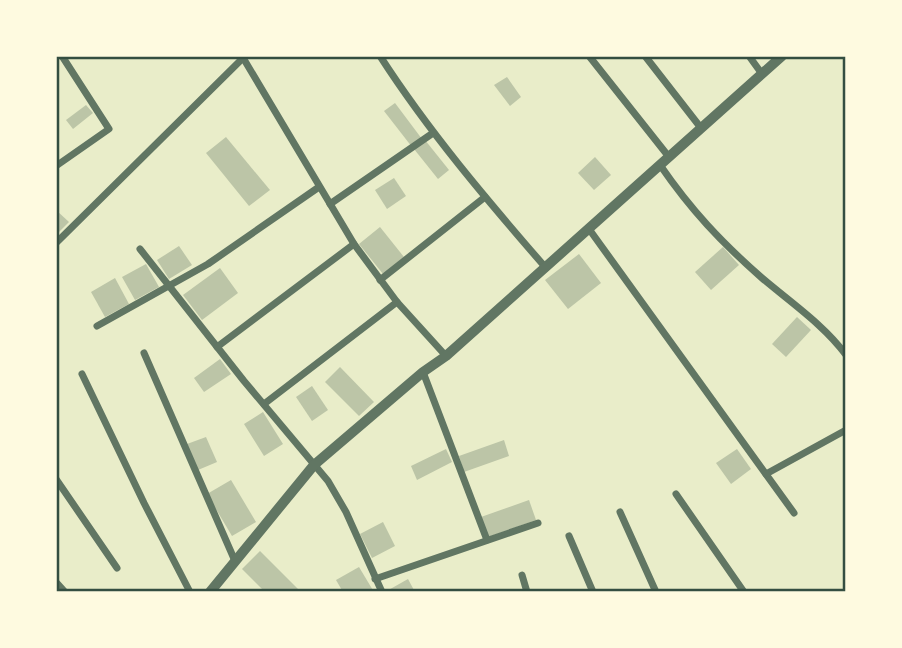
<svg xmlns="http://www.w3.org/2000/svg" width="902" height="648" font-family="Roboto,sans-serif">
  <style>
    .building { fill: #bcc5a7 }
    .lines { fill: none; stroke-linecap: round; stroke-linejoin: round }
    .minor { stroke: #617663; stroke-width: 7 }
    .tertiary { stroke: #617663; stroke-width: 10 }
    .neatline { fill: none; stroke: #344e41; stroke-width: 2.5 }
  </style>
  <rect width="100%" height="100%" fill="#e9edc9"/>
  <g class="building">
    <path d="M507,77L521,97L510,106L494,85Z"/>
    <path d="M395,103L422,139L412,147L384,111Z"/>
    <path d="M86,105L93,113L73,129L66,120Z"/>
    <path d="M226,137L270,190L249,206L206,153Z"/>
    <path d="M425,140L449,170L438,179L414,149Z"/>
    <path d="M595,157L611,175L594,190L578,173Z"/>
    <path d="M394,178L406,196L387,209L375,190Z"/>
    <path d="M56,210L69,222L56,235Z"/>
    <path d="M380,227L404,257L383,274L359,244Z"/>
    <path d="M179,246L192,265L169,279L157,260Z"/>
    <path d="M723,247L739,265L711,290L695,272Z"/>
    <path d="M579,254L601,283L568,309L545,280Z"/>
    <path d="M146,264L159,287L135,300L122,277Z"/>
    <path d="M220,268L238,293L202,320L183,295Z"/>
    <path d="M115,278L129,304L105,317L91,292Z"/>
    <path d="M797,317L811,330L786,357L772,344Z"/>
    <path d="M220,359L231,374L204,392L194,378Z"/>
    <path d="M340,367L374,402L359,416L325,382Z"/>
    <path d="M312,386L328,410L312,421L296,397Z"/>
    <path d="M263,412L283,444L264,456L244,424Z"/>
    <path d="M206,437L217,462L198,470L187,444Z"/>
    <path d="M504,440L509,456L464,472L459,456Z"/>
    <path d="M446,449L452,462L417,480L411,466Z"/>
    <path d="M737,449L751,469L731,484L716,463Z"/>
    <path d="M231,480L256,522L232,536L207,494Z"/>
    <path d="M529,500L536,520L488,537L481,517Z"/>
    <path d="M383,522L395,546L372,558L360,534Z"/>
    <path d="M260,551L301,592H265L242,569Z"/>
    <path d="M359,567L374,592H343L336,580Z"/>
    <path d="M408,579L415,592H385Z"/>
  </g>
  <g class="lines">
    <g class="minor">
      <path d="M242,56L354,244L397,302L446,356"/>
      <path d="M380,56C429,132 487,200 546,268"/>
      <path d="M589,56L669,157"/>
      <path d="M645,56L701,128"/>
      <path d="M749,56L762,74"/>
      <path d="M660,165C691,210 721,242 762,278C790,302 824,325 846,355"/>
      <path d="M56,166L109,129L62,56"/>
      <path d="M330,204L433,133"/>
      <path d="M589,229L794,513"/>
      <path d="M56,243L243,58"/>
      <path d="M140,249L244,381L328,481L346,512L382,592"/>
      <path d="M380,280L485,197"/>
      <path d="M97,326L208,264L319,187"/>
      <path d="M217,347L354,244"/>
      <path d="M144,353L235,561"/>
      <path d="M423,372L487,540"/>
      <path d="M82,374L144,503L190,592"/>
      <path d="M264,404L397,302"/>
      <path d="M766,474L846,430"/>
      <path d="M56,479L117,568"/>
      <path d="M676,494L744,592"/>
      <path d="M620,512L656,592"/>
      <path d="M569,536L593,592"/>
      <path d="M522,575L527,592"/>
      <path d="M375,579L538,523"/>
      <path d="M56,582L65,592"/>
    </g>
    <path class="tertiary" d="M210,592L314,465L423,372L446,356L782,56"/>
  </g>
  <rect width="902" height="648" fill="none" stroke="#fefae0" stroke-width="116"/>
  <rect x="58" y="58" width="786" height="532" class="neatline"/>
</svg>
